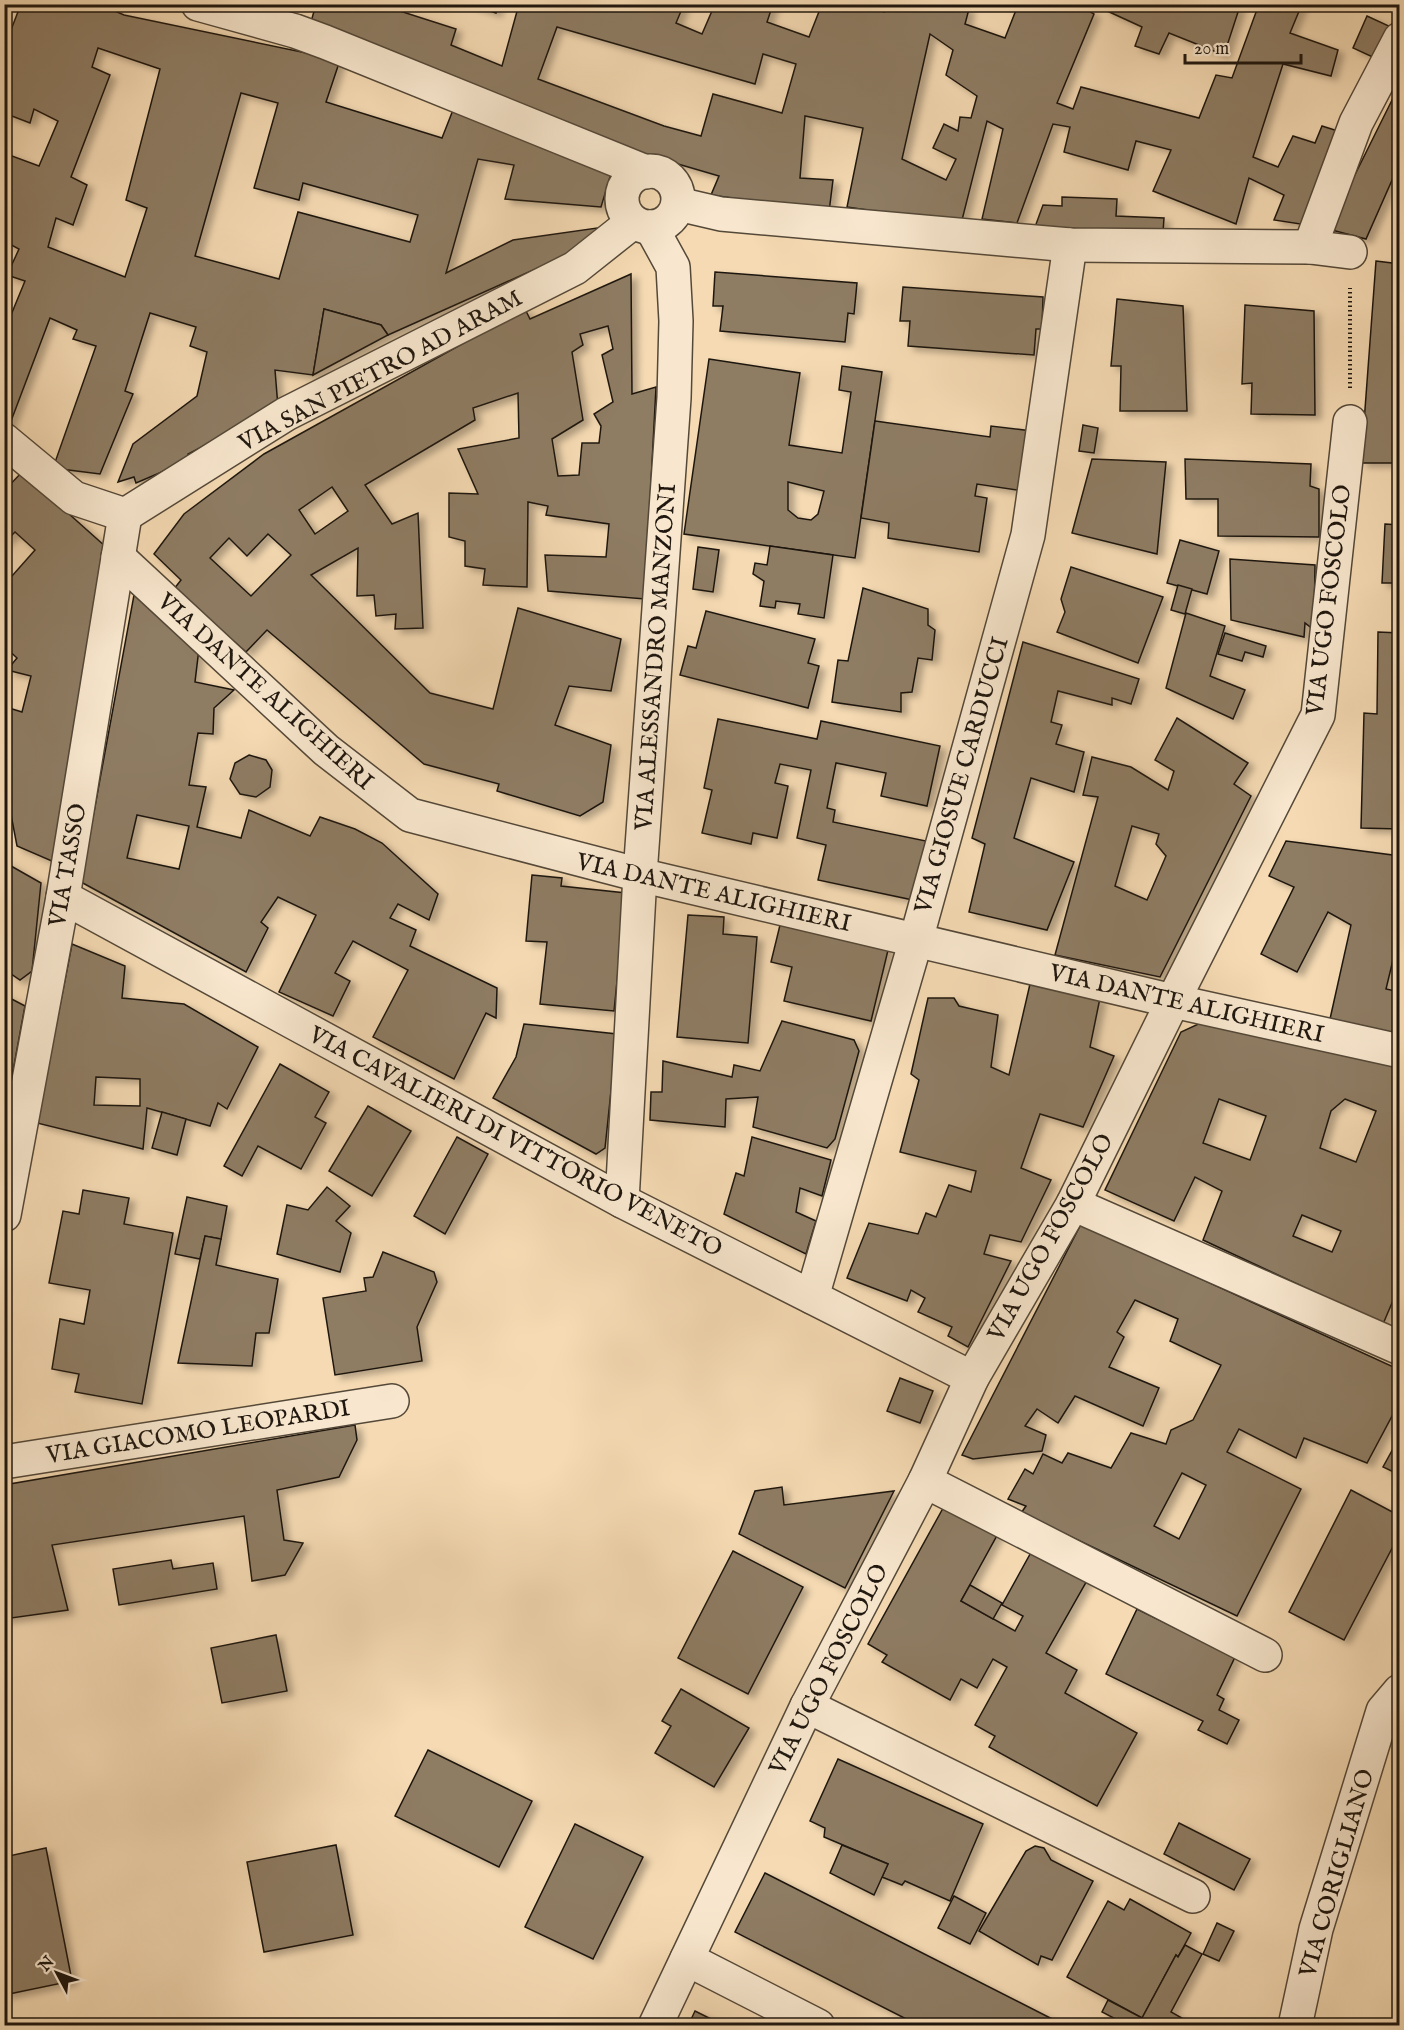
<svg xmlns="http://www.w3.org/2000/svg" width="1404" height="2030" font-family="'IM FELL English',serif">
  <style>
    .building { fill: #8e7c64; stroke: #1f170f; stroke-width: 1.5; fill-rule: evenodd; filter: url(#shadow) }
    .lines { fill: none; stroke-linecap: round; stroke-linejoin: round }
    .minor-casing { stroke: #544838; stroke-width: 36 }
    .path { stroke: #1f170f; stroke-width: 4; stroke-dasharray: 1.5 3; stroke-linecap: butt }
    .minor { stroke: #f8e7ce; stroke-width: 33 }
    .labels { text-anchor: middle; stroke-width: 4.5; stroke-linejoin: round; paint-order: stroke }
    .street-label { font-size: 24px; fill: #1f170f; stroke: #f8e7ce }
  </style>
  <defs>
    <filter id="shadow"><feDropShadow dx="6" dy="4" stdDeviation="3" flood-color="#0004"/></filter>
  </defs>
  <rect width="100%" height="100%" fill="#f5dab3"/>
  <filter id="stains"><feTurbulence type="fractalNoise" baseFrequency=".00333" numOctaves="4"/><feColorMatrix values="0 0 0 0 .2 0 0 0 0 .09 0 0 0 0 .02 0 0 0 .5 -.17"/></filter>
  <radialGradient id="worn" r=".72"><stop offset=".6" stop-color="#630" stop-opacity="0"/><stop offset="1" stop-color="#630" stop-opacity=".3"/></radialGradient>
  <g class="building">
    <path d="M21,4H99L124,15L340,60L326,102L442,138L453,110L613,167L601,207L505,199L514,165L478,159L446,273L513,240L597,228L598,241L388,335L381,325L324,309L313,375L275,370L278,407L188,454L190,460L136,483L134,477L118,482L133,444L197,396L207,352L190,346L196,327L150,313L125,391L133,394L100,474L53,468L96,346L73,339L77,330L50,318L8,429L4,426V332L25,281L7,275L19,249L4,241V153L39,166L58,121L34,109L30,123L4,113V48ZM98,48L160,69L126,200L147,208L125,277L48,247L56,218L73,225L87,185L71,177L110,75L92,67ZM241,93L278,103L254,188L299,200L303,183L418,215L410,242L298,212L279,279L195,256Z"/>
    <path d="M316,4H378L456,29L451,45L502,66L519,4H684L676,23L702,34L715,4L729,8V4H773L767,22L809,37L822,4H865L884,12L886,4H953L969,9L965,24L1005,38L1016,10L1006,4H1085L1084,8L1094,14L1057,103L1073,109L1081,87L1199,118L1216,75L1232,78L1259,4H1302L1290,33L1338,50L1331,76L1283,64L1253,157L1278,167L1293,136L1315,143L1322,126L1344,133L1307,225L1274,220L1284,195L1249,178L1236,224L1153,191L1171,150L1136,141L1128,170L1064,152L1070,127L1053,124L1017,223L982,219L1003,129L987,121L961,224L847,207L863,128L805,116L800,178L833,180L829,212L711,195L719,176L654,157L652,164L311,22ZM557,27L755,84L763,54L796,64L782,113L713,94L701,136L664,126L538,79ZM930,34L953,50L946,75L977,96L971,118L960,117L958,131L944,124L933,148L956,159L946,180L902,159Z"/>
    <path d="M468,4H498L496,13Z"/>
    <path d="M1107,4H1211L1219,8L1222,4L1240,6L1224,55L1169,33L1159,54L1135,46L1142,27L1105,10Z"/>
    <path d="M1367,16L1391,27L1377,59L1353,48Z"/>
    <path d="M1400,84V162L1366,239L1328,229Z"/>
    <path d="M1062,197L1117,199L1116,216L1164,218L1163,232L1035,227L1043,205L1062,206Z"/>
    <path d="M1376,261L1400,264V463H1361Z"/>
    <path d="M715,272L857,283L854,314L848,313L845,342L720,331L723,306H713Z"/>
    <path d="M631,274L632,394L656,387L645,599L548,591L545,555L606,557L609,524L546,515L548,506L528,502L527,587L483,585L485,569L465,566V541L449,537V493L478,494L458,449L519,438L518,393L473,408L475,420L365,485L392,524L418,513L423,628L395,629L396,614L376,616L374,595L357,596L358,548L311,575L430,693L493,709L518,608L621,639L611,691L569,686L555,725L611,745L603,802L580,816L497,791L499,784L424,764L267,630L246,652L174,589L181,580L154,554L184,514L264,454L525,309L530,319ZM608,326L613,349L602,355L613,402L594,414L601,426L599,443H582L579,475L558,476L552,439L583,420L572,352L583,345L580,334ZM332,487L348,511L315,534L299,510ZM268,534L291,555L251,596L210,558L229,538L247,556Z"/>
    <path d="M903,287L1043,297L1042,329H1036L1034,355L908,346L910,321H900Z"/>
    <path d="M1117,299L1183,306L1187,411H1120L1121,366H1111Z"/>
    <path d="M1245,305L1314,311L1315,415L1251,414L1252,383L1242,384Z"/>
    <path d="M324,309L381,325L388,335L313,375Z"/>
    <path d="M709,359L800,373L789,445L842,453L851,392L839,390L842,366L882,372L855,558L684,534ZM788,482L824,491L818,514L811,520L798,518L788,510Z"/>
    <path d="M875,421L990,437L991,426L1032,431L1023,491L977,484L975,496L987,498L979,552L888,538L889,523L861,518Z"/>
    <path d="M1083,425L1098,428L1094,453L1079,451Z"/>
    <path d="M1092,459L1166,462L1157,554L1072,533Z"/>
    <path d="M1185,459L1311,464L1310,486L1319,489V537L1218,536V499H1186Z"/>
    <path d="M22,472L106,547L54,862L17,846L4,778V726L9,708L22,712L31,676L7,670L17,658L4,646V585L35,550L15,532L4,543V491Z"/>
    <path d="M1385,524L1400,525V583H1382Z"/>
    <path d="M1180,540L1219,551L1207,594L1167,583Z"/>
    <path d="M770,546L833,555L824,618L798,614L800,604L776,601L775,608L760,606L764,581L753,574L755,563L767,565Z"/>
    <path d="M698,547L719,550L713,592L693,589Z"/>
    <path d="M1230,559L1315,565L1314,630L1305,623L1304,637L1231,620Z"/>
    <path d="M1071,567L1163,597L1138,663L1057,632L1065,612L1061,599Z"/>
    <path d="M1178,585L1192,589L1185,614L1171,610Z"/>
    <path d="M863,588L928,609V625L935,630L932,660L918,658L912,692L901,693V712L832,702L838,660L848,661Z"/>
    <path d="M134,595L149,597L200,640L195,682L234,690L214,708L213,734L198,733L189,785L206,787L197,827L241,838L249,810L310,836L320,817L355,829L382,843L438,894L429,920L398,904L390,918L416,930L410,946L497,988L496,1018L486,1013L454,1079L373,1037L408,970L353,941L335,973L350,981L333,1016L279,992L316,915L278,897L261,922L268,928L246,972L81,882ZM137,815L189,826L179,869L127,858Z"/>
    <path d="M706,611L815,639L808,663L819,666L808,708L680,675L688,646L696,648Z"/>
    <path d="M1186,613L1225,626L1210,676L1245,690L1233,719L1166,688Z"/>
    <path d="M1378,632L1400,633V829L1361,828L1364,713L1377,714Z"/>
    <path d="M1225,633L1266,646L1263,657L1245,652L1242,661L1218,654Z"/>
    <path d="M1023,642L1139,679L1131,704L1112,698V705L1058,691L1051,722L1062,725L1056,744L1084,752L1074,792L1031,778L1014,838L1074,862L1047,930L969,912L985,844L972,838Z"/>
    <path d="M1177,718L1248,763L1234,784L1251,796L1160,977L1055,955L1098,797L1083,795L1092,757L1131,767L1168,790L1174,771L1155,760ZM1132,826L1159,834L1156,844L1166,856L1147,900L1115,886Z"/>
    <path d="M718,719L817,739L821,721L940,746L927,806L881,796L886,773L836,763L827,808L835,810L833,822L926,841L913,900L818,880L826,845L797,838L811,770L780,764L775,783L788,786L777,838L753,833L751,844L702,833L712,790L704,788Z"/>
    <path d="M249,755L266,760L272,770L270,787L256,797L240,794L230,779L235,763Z"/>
    <path d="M1286,841L1400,856V931L1386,989L1400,992V1036L1330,1019L1351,925L1328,912L1297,972L1261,954L1294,887L1269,876Z"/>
    <path d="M4,862L41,883L32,971L20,980L4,969Z"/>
    <path d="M532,875L562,878L561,886L626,893L614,1011L540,1004L547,942L526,941Z"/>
    <path d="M688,915L724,917L723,934L757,937L748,1043L677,1037Z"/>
    <path d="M781,921L889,946L871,1021L784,1001L792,967L771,962Z"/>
    <path d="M72,944L125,966L122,998L184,1004L258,1047L227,1109L218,1103L210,1126L147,1108L143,1149L37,1123ZM96,1077L140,1079V1106L94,1105Z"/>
    <path d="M1030,984L1100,998L1090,1047L1114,1056L1083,1127L1040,1114L1021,1168L1051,1180L1021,1242L990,1235L984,1254L1011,1261L968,1347L948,1336L952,1327L918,1312L925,1298L911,1290L907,1301L847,1278L869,1223L918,1234L926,1213L936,1217L949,1185L971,1192L976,1171L900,1152L919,1080L911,1074L928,998H954L959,1006L998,1015L991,1067L1009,1075Z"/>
    <path d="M4,995L25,1006L4,1120Z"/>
    <path d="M1207,1020L1400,1065V1284L1383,1324L1203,1240L1222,1191L1195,1177L1174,1221L1105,1190L1181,1032ZM1219,1099L1266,1116L1250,1160L1203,1143ZM1345,1099L1376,1111L1356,1162L1320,1148L1331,1111ZM1302,1215L1341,1231L1332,1252L1293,1236Z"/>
    <path d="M782,1021L854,1040L859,1051L835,1139L827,1148L753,1127L758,1097L726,1099L725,1127L650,1120L651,1092H662L663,1061L732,1077L734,1065L760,1071Z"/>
    <path d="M524,1024L617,1034L605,1148L596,1154L493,1098L516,1057Z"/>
    <path d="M280,1064L329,1092L315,1117L326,1123L301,1169L258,1146L242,1176L224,1166Z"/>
    <path d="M368,1106L411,1131L372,1196L329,1171Z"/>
    <path d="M162,1112L186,1119L177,1155L152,1148Z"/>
    <path d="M457,1137L488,1154L445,1234L414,1216Z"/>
    <path d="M752,1137L831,1160L822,1196L800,1188L796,1212L816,1221L806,1254L724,1214L736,1173L744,1176Z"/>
    <path d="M327,1187L350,1206L336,1221L351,1233L340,1272L277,1254L287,1205L308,1210Z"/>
    <path d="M83,1190L129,1198L124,1224L173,1233L142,1404L75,1392L79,1374L52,1369L60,1319L84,1324L90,1290L49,1283L63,1211L79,1214Z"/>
    <path d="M187,1197L227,1206L221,1239L205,1236L200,1259L175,1254Z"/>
    <path d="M1081,1224L1400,1370V1401L1367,1463L1304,1438L1296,1458L1239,1429L1227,1452L1301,1489L1237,1616L1021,1513L1026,1506L1008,1499L1025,1469L1033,1474L1043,1454L1062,1463L1068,1453L1111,1468L1131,1433L1166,1444L1171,1430L1193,1420L1221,1365L1170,1341L1178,1319L1135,1300L1117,1332L1124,1337L1109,1367L1159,1388L1143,1426L1075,1396L1058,1423L1037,1409L1025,1426L1046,1435L1042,1451L973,1459L962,1455ZM1182,1473L1206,1485L1179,1539L1154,1526Z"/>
    <path d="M205,1236L221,1239L216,1265L278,1279L269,1333H256L252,1366L178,1363Z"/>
    <path d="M383,1252L434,1272L437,1282L417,1327L422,1361L335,1375L323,1298L366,1291L364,1278L373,1277Z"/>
    <path d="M900,1378L933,1391L920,1423L887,1411Z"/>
    <path d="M355,1425L357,1440L339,1477L277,1490L284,1540L303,1543L285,1575L252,1581L244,1516L52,1545L68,1610L4,1619V1485Z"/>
    <path d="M1400,1436V1475L1383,1467Z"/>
    <path d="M782,1487L784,1505L894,1491L845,1588L739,1534L755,1491Z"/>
    <path d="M1351,1490L1400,1516V1533L1344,1640L1289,1612Z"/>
    <path d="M947,1501L1000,1530L961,1601L1015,1631L1023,1616L1002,1605L1034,1547L1089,1577L1046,1653L1077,1670L1065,1693L1137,1733L1097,1806L989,1747L995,1736L975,1725L1007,1667L993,1659L977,1688L961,1679L950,1700L882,1662L887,1655L868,1644Z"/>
    <path d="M733,1551L803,1587L748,1694L678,1658Z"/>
    <path d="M171,1560L173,1569L213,1563L217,1589L119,1605L113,1569Z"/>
    <path d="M970,1585L1002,1603L993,1619L961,1601Z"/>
    <path d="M1137,1609L1235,1657L1217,1695L1224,1699L1219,1710L1239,1720L1227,1744L1198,1730L1203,1721L1106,1674Z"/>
    <path d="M276,1635L287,1691L222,1703L211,1648Z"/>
    <path d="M681,1689L749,1728L714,1787L655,1753L671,1726L662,1721Z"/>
    <path d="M428,1750L532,1801L499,1867L395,1816Z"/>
    <path d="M838,1759L983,1824L950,1901L905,1881L902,1885L882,1877L888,1864L824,1837L825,1828L810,1821Z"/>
    <path d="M1179,1823L1250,1859L1234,1890L1164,1854Z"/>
    <path d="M575,1824L643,1857L593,1959L525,1927Z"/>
    <path d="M336,1845L353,1935L264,1952L247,1862Z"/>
    <path d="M842,1845L888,1864L874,1895L830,1873Z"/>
    <path d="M1035,1846L1044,1848L1051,1860L1093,1881L1052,1960L1041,1956L1038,1965L979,1931L1026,1851Z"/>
    <path d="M46,1848L72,1981L4,1995V1857Z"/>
    <path d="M765,1873L1066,2026H920L735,1932Z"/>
    <path d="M954,1896L986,1913L970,1944L938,1928Z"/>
    <path d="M1130,1899L1191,1933L1178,1957L1176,1955L1142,2018L1067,1977L1108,1901L1124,1910Z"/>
    <path d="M1217,1923L1234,1931L1219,1961L1203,1954Z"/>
    <path d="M1185,1945L1202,1954L1171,2012L1196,2026H1129L1102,2012L1108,2000L1142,2018L1176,1955L1178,1957Z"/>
    <path d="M695,2011L725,2026H688Z"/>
  </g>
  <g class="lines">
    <defs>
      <g id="minor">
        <path d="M198,4L295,31L325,42L646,172"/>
        <circle cx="650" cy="199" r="28"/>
        <path d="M678,204L721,214L1070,245L1310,247L1350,252"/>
        <path d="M1310,247L1356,123L1400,39"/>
        <path d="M4,440L74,498L125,515"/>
        <path d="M125,515L286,414L575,268L633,222"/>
        <path d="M118,557L326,750L410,815L640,875L1173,1001L1400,1051"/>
        <path d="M63,897L622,1201L972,1378"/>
        <path d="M622,1201L640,875L674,398L676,321L673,267L651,227"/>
        <path d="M1073,1204L1400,1348"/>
        <path d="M4,1215L63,897L125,515"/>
        <path d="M812,1297L916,940L1028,535L1070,245"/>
        <path d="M4,1462L392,1401"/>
        <path d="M925,1481L1265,1655"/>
        <path d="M807,1706L1193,1896"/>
        <path d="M687,1959L818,2026"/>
        <path d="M655,2026L807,1706L925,1481L972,1378L1073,1204L1173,1001L1318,715L1350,422"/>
        <path d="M1295,2026L1316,1929L1383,1711L1400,1691"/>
      </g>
    </defs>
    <use href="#minor" class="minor-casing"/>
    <path class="path" d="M1350,388V288"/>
    <use href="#minor" class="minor"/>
  </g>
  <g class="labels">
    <g class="street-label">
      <text transform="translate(380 370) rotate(-28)" y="8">VIA SAN PIETRO AD ARAM</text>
      <text transform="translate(1328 600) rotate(-83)" y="8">VIA UGO FOSCOLO</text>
      <text transform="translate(655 657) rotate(-86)" y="8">VIA ALESSANDRO MANZONI</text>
      <text transform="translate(266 691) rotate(42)" y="8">VIA DANTE ALIGHIERI</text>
      <text transform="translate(961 775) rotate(-74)" y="8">VIA GIOSUE CARDUCCI</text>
      <text transform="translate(67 865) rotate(-80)" y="8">VIA TASSO</text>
      <text transform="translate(714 892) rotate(13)" y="8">VIA DANTE ALIGHIERI</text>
      <text transform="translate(1187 1003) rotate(13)" y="8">VIA DANTE ALIGHIERI</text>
      <text transform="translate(516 1141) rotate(28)" y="8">VIA CAVALIERI DI VITTORIO VENETO</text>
      <text transform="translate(1050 1237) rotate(-61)" y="8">VIA UGO FOSCOLO</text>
      <text transform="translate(198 1431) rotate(-9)" y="8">VIA GIACOMO LEOPARDI</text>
      <text transform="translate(828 1669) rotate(-63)" y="8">VIA UGO FOSCOLO</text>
      <text transform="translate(1336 1873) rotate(-74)" y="8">VIA CORIGLIANO</text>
    </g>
  </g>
  <rect width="1404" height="2030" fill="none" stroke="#f5dab3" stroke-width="24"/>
  <rect x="6" y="6" width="1392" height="2018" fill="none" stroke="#1f170f" stroke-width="3"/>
  <rect x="12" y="12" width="1380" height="2006" fill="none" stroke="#1f170f" stroke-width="1.5"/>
  <g transform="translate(57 1973) rotate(311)" stroke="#f8e7ce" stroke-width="4.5" paint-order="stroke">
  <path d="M0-4.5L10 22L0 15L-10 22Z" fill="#1f170f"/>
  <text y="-9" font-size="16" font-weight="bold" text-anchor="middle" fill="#1f170f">N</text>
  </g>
  <path d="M1185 54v9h116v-9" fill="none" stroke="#1f170f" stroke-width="3"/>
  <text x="1194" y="54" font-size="18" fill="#1f170f" stroke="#f8e7ce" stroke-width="4.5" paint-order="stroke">20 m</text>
  <rect width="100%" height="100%" filter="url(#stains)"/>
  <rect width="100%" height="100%" fill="url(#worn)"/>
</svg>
